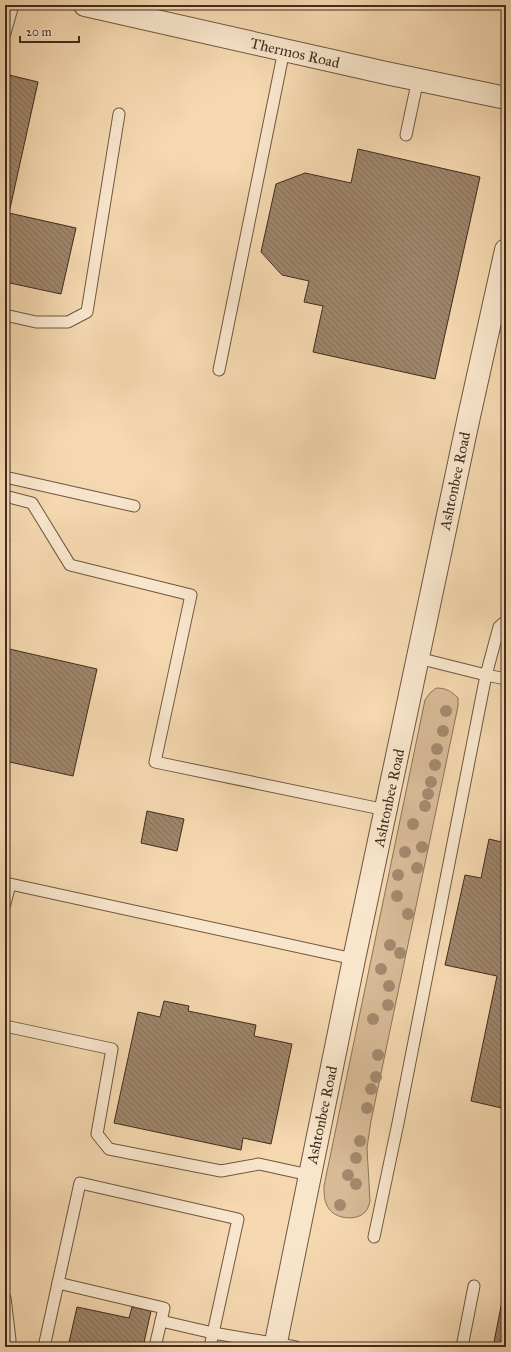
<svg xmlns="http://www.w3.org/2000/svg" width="511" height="1352" font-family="'IM FELL Great Primer',serif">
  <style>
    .grass { fill: #d7bb97; stroke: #8c735a }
    .building { fill: url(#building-back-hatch); stroke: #422b1e }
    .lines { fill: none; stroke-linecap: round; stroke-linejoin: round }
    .service-casing { stroke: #6f5642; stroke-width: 13 }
    .minor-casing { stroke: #6f5642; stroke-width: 24 }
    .tertiary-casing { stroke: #6f5642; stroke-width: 24 }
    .service { stroke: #f8e6cc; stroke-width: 11 }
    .minor { stroke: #f8e6cc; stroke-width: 22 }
    .tertiary { stroke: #f8e6cc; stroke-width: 22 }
    .tree { fill: #a3896d }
    .labels { text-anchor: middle; stroke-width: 4; stroke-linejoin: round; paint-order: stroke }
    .street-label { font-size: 15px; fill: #422b1e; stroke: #f8e6cc }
  </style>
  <defs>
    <pattern id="building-back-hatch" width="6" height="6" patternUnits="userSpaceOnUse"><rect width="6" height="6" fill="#9f856a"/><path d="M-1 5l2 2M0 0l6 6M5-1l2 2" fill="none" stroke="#836d57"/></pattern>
  </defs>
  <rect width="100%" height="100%" fill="#f5d8b0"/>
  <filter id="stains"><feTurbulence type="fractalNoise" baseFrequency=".005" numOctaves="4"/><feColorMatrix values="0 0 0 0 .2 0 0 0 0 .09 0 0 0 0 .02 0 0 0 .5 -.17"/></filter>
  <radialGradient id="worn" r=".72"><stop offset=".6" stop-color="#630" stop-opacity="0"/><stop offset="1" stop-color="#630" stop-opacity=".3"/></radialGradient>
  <path class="grass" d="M436,688C446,688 451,691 458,698V706L371,1121L367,1148L370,1201C369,1205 368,1209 365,1212C357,1221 337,1219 330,1210C324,1203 324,1194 324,1186L425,700L430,693Z"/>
  <g class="building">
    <path d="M5,74L38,82L9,213L76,228L61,294L5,282Z"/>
    <path d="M358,149L480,177L435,379L313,352L323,306L304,302L309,281L282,275L261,252L276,184L305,173L351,183Z"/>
    <path d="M5,538L10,539L5,560Z"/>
    <path d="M5,648L97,669L73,776L5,761Z"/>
    <path d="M147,811L184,819L177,851L141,843Z"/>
    <path d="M489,839L506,843V1109L471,1101L497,976L445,965L465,875L481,878Z"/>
    <path d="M164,1001L189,1006L188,1011L256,1025L254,1036L292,1044L271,1144L243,1138L241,1150L114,1123L138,1012L160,1017Z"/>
    <path d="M505,1286L506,1347H493Z"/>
    <path d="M77,1307L129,1318L132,1307L151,1311L143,1347H68Z"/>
  </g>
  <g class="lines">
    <defs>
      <g id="service">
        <path d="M5,33L13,5"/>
        <path d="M406,135L418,79"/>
        <path d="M5,315L36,322H68L87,312L119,114"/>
        <path d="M219,370L284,50"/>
        <path d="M5,477L134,506"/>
        <path d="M5,496L32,503L70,565L191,595L155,762L386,810"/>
        <path d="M418,658L486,675L499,627L506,621"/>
        <path d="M5,904L10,884L354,959"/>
        <path d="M5,1026L112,1049L97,1134L109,1149L221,1171L259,1164L309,1175"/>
        <path d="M374,1237L398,1123L486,675L506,679"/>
        <path d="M58,1283L80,1183L238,1219L210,1347"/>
        <path d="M5,1298L10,1340L8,1347"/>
        <path d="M44,1347L58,1283L164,1308L161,1321L213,1333L296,1347"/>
        <path d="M155,1347L161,1321"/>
        <path d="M462,1347L474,1286"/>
      </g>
      <path id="minor" d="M85,5L386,73L506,98"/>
      <path id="tertiary" d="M275,1347L354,959L468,421L506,250"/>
    </defs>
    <use href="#service" class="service-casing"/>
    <use href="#minor" class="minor-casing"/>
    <use href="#tertiary" class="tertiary-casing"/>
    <use href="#service" class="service"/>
    <use href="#minor" class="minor"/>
    <use href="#tertiary" class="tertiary"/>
  </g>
  <g class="tree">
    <circle cx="446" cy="711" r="6"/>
    <circle cx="443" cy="731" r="6"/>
    <circle cx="437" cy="749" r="6"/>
    <circle cx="435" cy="765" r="6"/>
    <circle cx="431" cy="782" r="6"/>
    <circle cx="428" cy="794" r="6"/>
    <circle cx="425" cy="806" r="6"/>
    <circle cx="413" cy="824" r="6"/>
    <circle cx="422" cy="847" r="6"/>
    <circle cx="405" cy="852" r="6"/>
    <circle cx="417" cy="868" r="6"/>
    <circle cx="398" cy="875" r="6"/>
    <circle cx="397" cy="896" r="6"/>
    <circle cx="408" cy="914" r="6"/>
    <circle cx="390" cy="945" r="6"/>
    <circle cx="400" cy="953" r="6"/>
    <circle cx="381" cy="969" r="6"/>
    <circle cx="389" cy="986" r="6"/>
    <circle cx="388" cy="1005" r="6"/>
    <circle cx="373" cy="1019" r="6"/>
    <circle cx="378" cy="1055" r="6"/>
    <circle cx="376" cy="1077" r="6"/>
    <circle cx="371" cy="1089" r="6"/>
    <circle cx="367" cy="1108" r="6"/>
    <circle cx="360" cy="1141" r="6"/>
    <circle cx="356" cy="1158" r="6"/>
    <circle cx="348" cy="1175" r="6"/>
    <circle cx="356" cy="1184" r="6"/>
    <circle cx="340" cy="1205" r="6"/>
  </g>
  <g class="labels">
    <g class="street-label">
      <text transform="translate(295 53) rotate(13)" y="5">Thermos Road</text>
      <text transform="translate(455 481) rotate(-78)" y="5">Ashtonbee Road</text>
      <text transform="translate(389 798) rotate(-78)" y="5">Ashtonbee Road</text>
      <text transform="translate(322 1115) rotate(-78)" y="5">Ashtonbee Road</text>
    </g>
  </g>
  <rect width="511" height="1352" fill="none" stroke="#f5d8b0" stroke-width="20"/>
  <rect x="6" y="6" width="499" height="1340" fill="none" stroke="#422b1e" stroke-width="2"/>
  <rect x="10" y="10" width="491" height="1332" fill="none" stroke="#422b1e"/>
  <path d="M20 36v6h59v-6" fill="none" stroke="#422b1e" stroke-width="2"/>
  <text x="26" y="36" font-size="12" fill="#422b1e" stroke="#f8e6cc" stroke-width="3" paint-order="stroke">20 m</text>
  <rect width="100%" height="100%" filter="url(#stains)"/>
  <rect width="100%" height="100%" fill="url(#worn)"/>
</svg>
